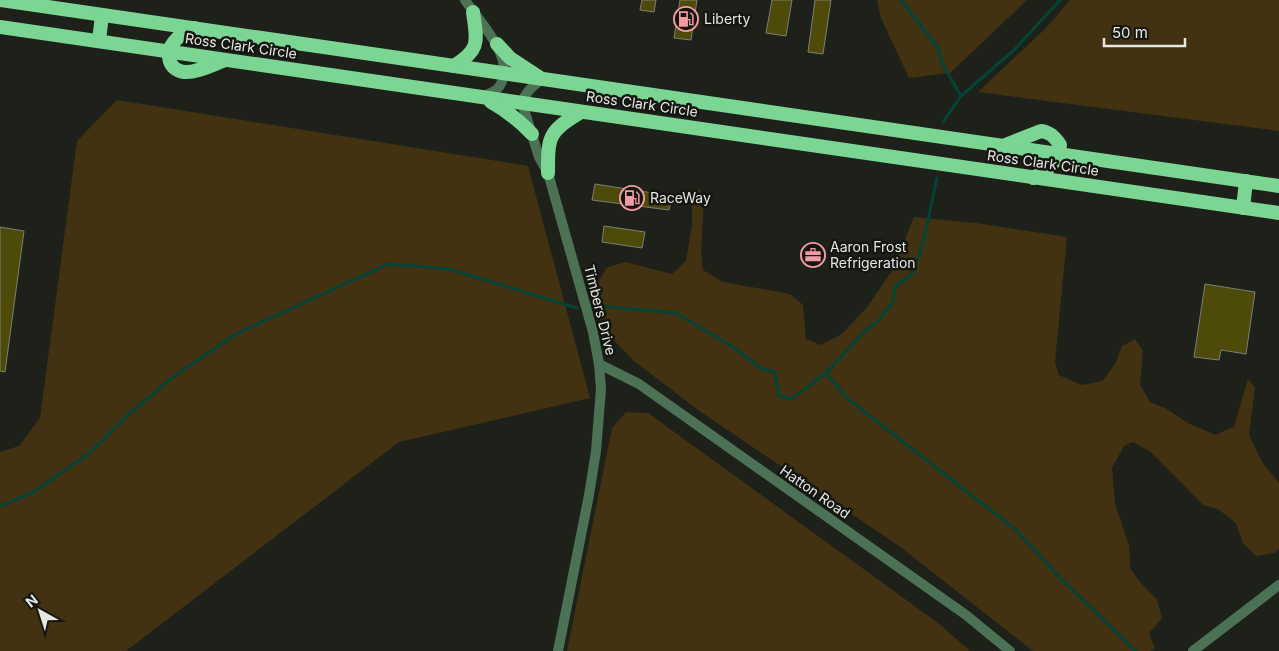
<svg xmlns="http://www.w3.org/2000/svg" width="1279" height="651" font-family="Inter,sans-serif">
  <style>
    .green { fill: #423212 }
    .lines { fill: none; stroke-linecap: round; stroke-linejoin: round }
    .stream { stroke: #034437; stroke-width: 3 }
    .building { fill: #4e4a09; stroke: #7e7e75 }
    .minor { stroke: #4c7255; stroke-width: 10 }
    .tertiary { stroke: #4c7255; stroke-width: 10 }
    .trunk { stroke: #7bd694; stroke-width: 14 }
    .labels { text-anchor: middle; stroke-width: 5; stroke-linejoin: round; paint-order: stroke }
    .poi-label { font-size: 14px; fill: #e5e7e3; stroke: #141711; text-anchor: start }
    .street-label { font-size: 14px; fill: #e5e7e3; stroke: #141711 }
  </style>
  <rect width="100%" height="100%" fill="#1e211a"/>
  <g class="green">
    <path d="M877,0H1027L950,73L909,78L881,18Z"/>
    <path d="M1070,0H1279V131L978,92L1046,28Z"/>
    <path d="M117,100L528,166L590,398L399,442L126,651H0V452L19,446L40,418L77,141Z"/>
    <path d="M699,189L704,195L701,254L703,270L723,282L790,294L803,305L806,339L821,345L842,334L868,306L893,269L914,217L976,223L1067,237L1055,362L1059,375L1082,385L1103,381L1116,362L1122,346L1135,339L1143,351L1140,385L1150,402L1165,408L1188,423L1215,435L1234,427L1248,379L1255,388L1249,435L1262,462L1279,483V549L1274,553L1256,556L1243,543L1236,523L1218,509L1203,505L1151,452L1133,442L1124,446L1112,468L1115,504L1129,545L1130,568L1140,582L1157,600L1162,618L1149,633L1155,648L1150,651H1033L899,546L698,410L634,361L609,335L601,322L595,288L606,268L625,262L672,274L686,261L692,225V194Z"/>
    <path d="M626,412L648,413L938,623L970,651H567L612,428Z"/>
  </g>
  <g class="lines">
    <g class="stream">
      <path d="M901,0L938,48L942,63L961,96"/>
      <path d="M943,122L961,96L1015,49L1060,0"/>
      <path d="M589,305L676,313L733,347L762,369L775,372L779,396L791,399L826,373L865,331L878,321L893,302L895,287L912,274L924,239L937,178"/>
      <path d="M826,373L848,399L1016,530L1062,580L1136,651"/>
      <path d="M0,506L32,493L88,454L130,413L177,374L236,334L388,264L449,269L577,308"/>
    </g>
  </g>
  <g class="building">
    <path d="M642,0H656L654,12L640,10Z"/>
    <path d="M680,0H697L691,40L674,38Z"/>
    <path d="M772,0H792L786,36L766,33Z"/>
    <path d="M815,0H831L823,54L808,52Z"/>
    <path d="M595,184L672,196L669,210L592,200Z"/>
    <path d="M604,226L645,232L642,248L602,242Z"/>
    <path d="M0,227L24,231L5,372L0,371Z"/>
    <path d="M1205,284L1255,292L1246,354L1221,350L1219,360L1194,357Z"/>
  </g>
  <g class="lines">
    <g class="minor">
      <path d="M599,364L639,384L966,615L1010,651"/>
      <path d="M1193,651L1279,585"/>
    </g>
    <g class="tertiary">
      <path d="M465,0C479,21 518,60 499,87C495,92 487,94 482,97"/>
      <path d="M542,79C533,86 525,92 522,103L539,157L548,173L593,332L599,364L601,389L596,451L589,495L558,651"/>
    </g>
    <g class="trunk">
      <path d="M0,0L1279,186"/>
      <path d="M0,27L1279,213"/>
      <path d="M194,28C186,32 179,35 174,42C165,53 168,70 184,72C196,73 212,65 223,61"/>
      <path d="M99,41L102,15"/>
      <path d="M497,44L510,58L539,77"/>
      <path d="M454,66C481,49 477,41 473,12"/>
      <path d="M491,102C507,111 519,120 532,134"/>
      <path d="M1003,146L1041,131C1050,132 1055,137 1060,145C1058,163 1048,170 1033,178"/>
      <path d="M548,173C548,136 548,132 581,112"/>
      <path d="M1243,208L1246,181"/>
    </g>
  </g>
  <defs>
    <symbol id="fuel-ring" viewBox="-11 -11 22 22"><circle r="9.5" fill="#141711" stroke="#f49aa2" stroke-width="1.5"/><path d="M-5.5-6h7V0h2V4h1.3V-2.5L3-4.5l.8-.8L6-3V5H2.5V1h-1V6h-7ZM-4.2-4.7v3.2H.2V-4.7Z" fill="#f49aa2"/></symbol>
    <symbol id="office-ring" viewBox="-11 -11 22 22"><circle r="9.5" fill="#141711" stroke="#f49aa2" stroke-width="1.5"/><path d="M-6-3h4V-5.5h4V-3h4V5H-6ZM-1-4.5V-3h2v-1.5ZM-6 0V1H6V0Z" fill="#f49aa2"/></symbol>
  </defs>
  <g fill-rule="evenodd">
    <use href="#fuel-ring" x="672" y="5" width="28" height="28"/>
    <use href="#fuel-ring" x="618" y="184" width="28" height="28"/>
    <use href="#office-ring" x="799" y="241" width="28" height="28"/>
  </g>
  <g class="labels">
    <g class="poi-label">
      <text x="704" y="24">Liberty</text>
      <text x="650" y="203">RaceWay</text>
      <text x="830" y="252">Aaron Frost<tspan x="830" dy="16">Refrigeration</tspan></text>
    </g>
    <g class="street-label">
      <text transform="translate(241 46) rotate(8)" y="5">Ross Clark Circle</text>
      <text transform="translate(642 104) rotate(8)" y="5">Ross Clark Circle</text>
      <text transform="translate(1043 163) rotate(8)" y="5">Ross Clark Circle</text>
      <text transform="translate(600 310) rotate(76)" y="5">Timbers Drive</text>
      <text transform="translate(815 492) rotate(35)" y="5">Hatton Road</text>
    </g>
  </g>
  <g transform="translate(40 611) rotate(321)" stroke="#141711" stroke-width="4" paint-order="stroke">
  <path d="M0-4L9 19L0 12L-9 19Z" fill="#e5e7e3"/>
  <text y="-8" font-size="14" font-weight="bold" text-anchor="middle" fill="#e5e7e3">N</text>
  </g>
  <path d="M1104 38v8h81v-8" fill="none" stroke="#e5e7e3" stroke-width="2.5"/>
  <text x="1112" y="38" font-size="15" fill="#e5e7e3" stroke="#141711" stroke-width="4" paint-order="stroke">50 m</text>
</svg>
